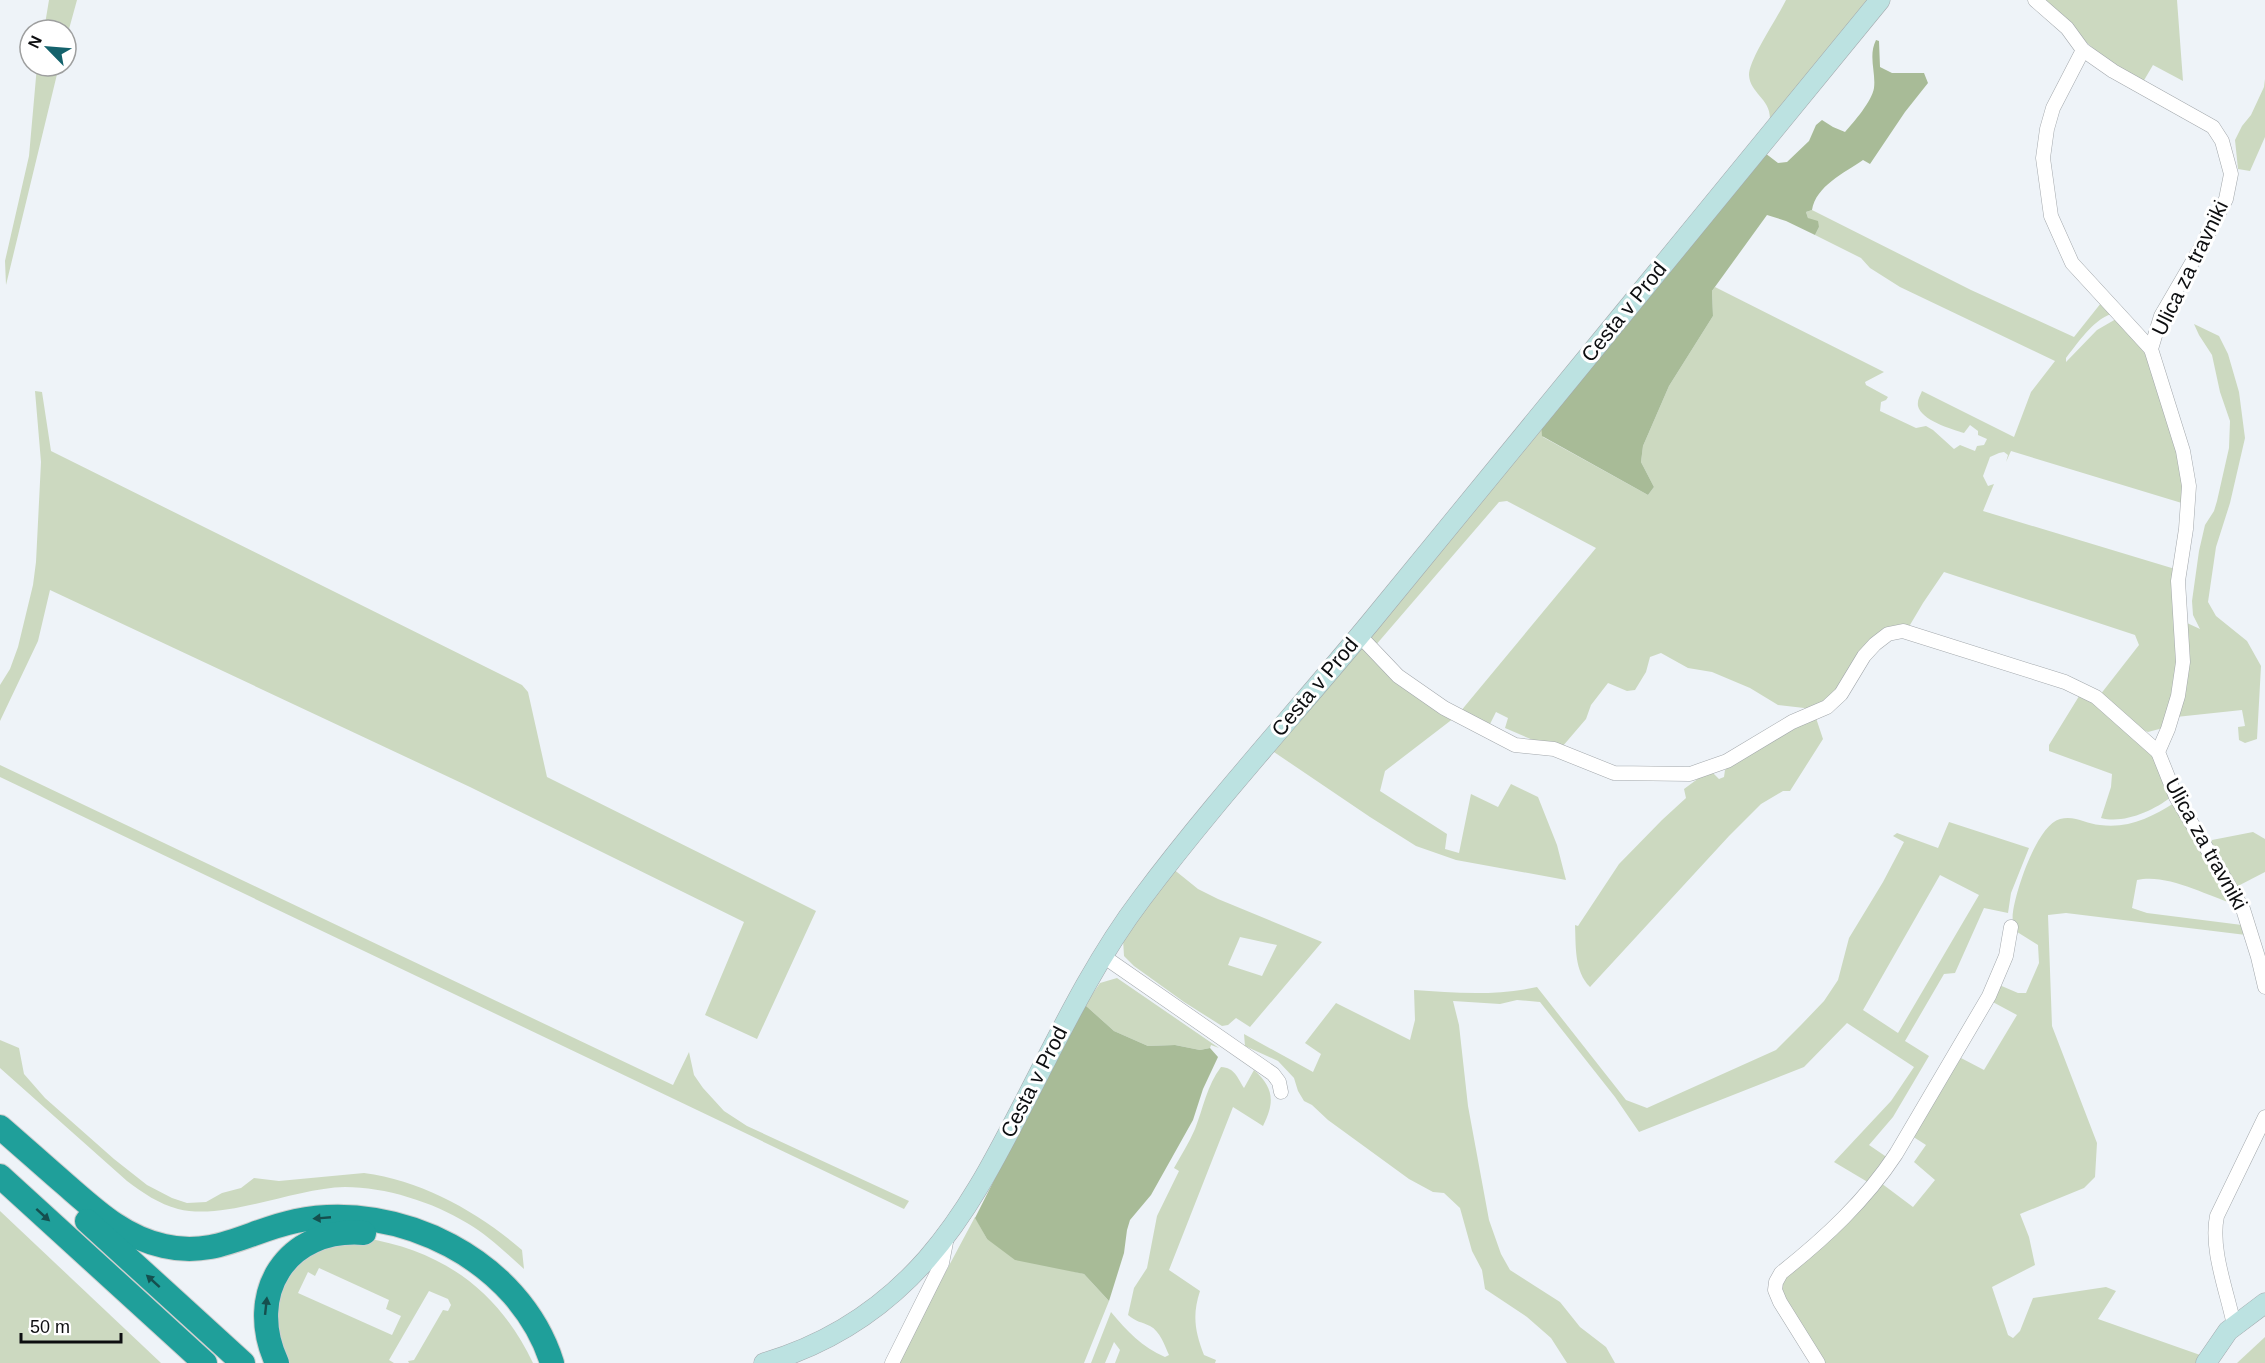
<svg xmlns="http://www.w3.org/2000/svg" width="2265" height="1363" font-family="Arial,sans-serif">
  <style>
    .green { fill: #ccd9c0; fill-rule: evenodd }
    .forest { fill: #a8bb97 }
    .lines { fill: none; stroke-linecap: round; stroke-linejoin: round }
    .street-casing { stroke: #a3a8ac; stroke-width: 15 }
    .secondary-casing { stroke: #a3a8ac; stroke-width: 21 }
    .highway-casing { stroke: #cfcfcf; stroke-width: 26 }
    .street { stroke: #fff; stroke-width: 14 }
    .secondary { stroke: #bce2e1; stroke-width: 20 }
    .highway { stroke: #1f9f9a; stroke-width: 24 }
    .oneway { fill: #154f4e }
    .labels { text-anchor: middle; stroke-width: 6; stroke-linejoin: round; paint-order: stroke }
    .street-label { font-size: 21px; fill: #0d0e10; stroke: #fff }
  </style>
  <rect width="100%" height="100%" fill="#eef3f8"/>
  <g class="green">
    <path d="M49,0H77L66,40V30H44Z"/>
    <path d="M1786,0H1870L1769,125C1775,100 1750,95 1749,75C1749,59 1778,17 1786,0Z"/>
    <path d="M2040,0H2177L2183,81L2153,65L2143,82L2106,60Z"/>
    <path d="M37,66H59L6,285L5,261L29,156Z"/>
    <path d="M2265,79V137L2250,171L2238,169L2235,140L2242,126L2251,115L2264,87Z"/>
    <path d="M1812,210L1971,290L2074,337L2101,303L2111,314C2092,321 2078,343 2066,358V362L2097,330L2116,319L2134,338L2150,361L2180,461L2185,504L2011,451L2006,462L2008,455L2004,452L1999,453L1990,457L1983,476L1988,486L1994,484L1983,511L2175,569L2178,671L2163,728L2148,732L2137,727L2100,695L2139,645L2135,635L1944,572L1923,603L1907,630L1894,626L1838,691L1813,709L1778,705L1750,688L1712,672L1688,668L1661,653L1650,657L1646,672L1635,690L1627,691L1608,683L1591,705L1586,719L1562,747L1535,741L1505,728L1508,718L1496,712L1488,728L1460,712L1596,548L1507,501L1499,502L1375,646L1370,637L1541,422L1543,437L1648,495L1654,487L1641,462L1643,446L1669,386L1713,316L1712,291L1715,287L1884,372L1865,382L1866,385L1888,397L1886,400L1881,402L1880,411L1916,428L1926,426L1933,430L1954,449L1960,445L1975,451L1977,446L1984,445L1987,439L1978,435V431L1970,425L1964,433C1951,429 1921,420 1918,406C1917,400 1920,396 1922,391L2014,437L2031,392L2055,361L1900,287L1870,268L1861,258L1815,235L1819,227L1808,218L1806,212Z"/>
    <path d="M2194,324L2219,336L2228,354L2239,392L2245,438L2230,503L2216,547L2208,602L2216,616L2247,641L2261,666L2257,739L2245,743L2239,740L2238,727L2245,726L2242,710L2176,717L2187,623L2200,629L2193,615L2192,601L2199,551L2205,525L2214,511L2217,501L2229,448L2230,421L2220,392L2212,355L2199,335Z"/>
    <path d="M35,391L42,392L51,451L522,685L528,692L547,777L816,911L757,1039L705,1015L744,922L470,787L50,590L38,641L0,721V685L10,669L18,647L33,585L36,562L41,462Z"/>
    <path d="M1360,645L1454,718L1385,771L1380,791L1447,834L1445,849L1459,853L1471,794L1498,807L1511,784L1538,797L1557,845L1566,880L1456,860L1416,846L1370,817L1271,750Z"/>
    <path d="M2081,693L2149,749L2162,772L2171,797C2153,811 2124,824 2101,818L2111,787L2112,774L2049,751V745Z"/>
    <path d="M1815,715L1823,739L1790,791H1783L1761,804L1729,836L1590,987C1574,971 1576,946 1575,925L1578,926L1619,864L1662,820L1686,798L1684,789L1707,772L1713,773L1719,779L1724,777L1725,770L1736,761Z"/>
    <path d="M0,765L673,1085L689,1052L694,1075L703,1088L724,1111L747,1126L909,1201L904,1209L0,777Z"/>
    <path d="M2174,803L2234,904C2206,895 2166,873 2137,880L2132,908L2147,913L2242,925L2246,935L2066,913L2048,915L2052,1026L2097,1143L2095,1177L2084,1188L2020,1214L2029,1237L2035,1265L1992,1287L2008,1335L2013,1338L2020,1331L2033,1298L2106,1287L2116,1291L2098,1319L2203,1356L2199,1363H1823L1781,1290L1783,1277L1881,1183L1913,1207L1935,1180L1914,1162L1926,1145L1912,1136L1961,1058L1984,1070L2017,1015L1989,1000L1997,984L2018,993H2026L2039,963L2038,945L2014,930C2013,924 2012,917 2013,912C2016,890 2037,825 2060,819C2075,815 2086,824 2100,825C2128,829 2152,817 2174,803Z"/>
    <path d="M1949,822L2029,848L2011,893L2008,913L1984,908L1955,973L1944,974L1905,1041L1929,1056L1893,1117L1869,1145L1888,1158L1871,1184L1834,1162L1891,1101L1914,1067L1847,1023L1804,1067L1639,1132L1615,1097L1540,1002L1517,1000L1500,1004L1453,1001L1459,1025L1468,1106L1489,1220L1501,1254L1510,1270L1560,1302L1580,1327L1606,1347L1615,1363H1567L1551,1338L1527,1317L1485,1289L1482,1270L1472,1251L1460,1208L1444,1193L1433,1192L1409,1179L1328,1120L1312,1105L1304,1101L1298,1091L1294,1078L1278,1061L1245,1046L1244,1034L1313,1072L1321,1054L1305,1043L1336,1003L1410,1040L1415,1020L1414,990C1454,993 1497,996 1537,987L1626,1100L1647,1108L1776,1050L1801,1025L1824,1001L1838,980L1849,938L1883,882L1904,842L1893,836L1897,833L1938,848ZM1940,875L1979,895L1898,1033L1863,1010Z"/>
    <path d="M2253,832L2265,839V872L2236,887L2211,846L2212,840Z"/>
    <path d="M1172,868L1198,889L1218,899L1322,942L1250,1027L1236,1018L1228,1025L1222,1026L1184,1002L1134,966L1124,956L1123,939ZM1240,937L1277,945L1262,976L1228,965Z"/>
    <path d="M1117,978L1219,1048L1211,1045L1210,1048L1200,1050L1175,1045L1148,1046L1114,1031L1085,1005L1100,983Z"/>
    <path d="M0,1040L19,1048L24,1074L45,1098L114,1159L147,1185L172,1198L187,1203L206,1202L222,1193L241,1188L254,1178L279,1181L364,1173C423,1181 478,1212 522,1250L524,1269C506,1253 488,1235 467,1223C433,1202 385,1187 345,1187C294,1188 225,1221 178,1209C159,1204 143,1193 127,1181L0,1068Z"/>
    <path d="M1221,1067C1235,1068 1237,1077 1244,1088L1254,1070C1274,1088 1275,1102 1263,1126L1233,1107L1169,1270L1200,1291C1192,1315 1195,1332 1204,1355L1216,1360L1215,1363H1115L1120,1350L1114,1342L1105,1363H1091L1111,1312C1127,1331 1142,1347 1165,1357L1169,1355C1165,1346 1160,1331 1150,1326C1142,1322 1136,1322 1128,1315L1134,1288L1147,1268L1157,1216L1179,1171L1174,1168C1181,1155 1189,1143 1195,1129C1203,1109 1207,1085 1221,1067Z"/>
    <path d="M0,1211L161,1363H0Z"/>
    <path d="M975,1217L987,1239L1056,1267L1084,1274L1109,1301L1084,1363H897Z"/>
    <path d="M364,1238C442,1250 499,1291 533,1363H409L408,1361L414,1360L443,1310L448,1311L451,1305L448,1299L429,1291L389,1360L394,1363H284L271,1307L299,1256ZM319,1268L389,1300L386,1309L401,1316L392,1335L298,1293L308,1272L315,1276Z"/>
    <path d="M2265,1337V1363H2237Z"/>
  </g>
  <g class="forest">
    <path d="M1876,40L1879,41L1880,67L1892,73H1924L1928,83L1905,112L1870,164L1863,160C1844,173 1816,186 1812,210L1806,212L1808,218L1818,221L1819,227L1815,235L1786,221L1767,215L1712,291L1713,316L1669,386L1643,446L1641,462L1654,487L1648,495L1542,436L1541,422L1765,153L1778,163L1787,162L1809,141L1816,125L1822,120L1833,127L1845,132C1854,122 1872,101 1874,88C1876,72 1868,56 1876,40Z"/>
    <path d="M1085,1005L1114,1031L1148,1046L1175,1045L1200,1050L1210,1048L1218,1057L1203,1089L1193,1120L1151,1195L1130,1220L1127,1230L1124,1253L1109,1301L1084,1274L1015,1260L987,1239L975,1218L1079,1012Z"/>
  </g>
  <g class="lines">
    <defs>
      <g id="street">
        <path d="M2035,0L2067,28L2083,50L2113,71L2213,127L2222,141L2231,174L2226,199L2200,249L2161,316L2151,349L2183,451L2189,486L2186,529L2178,581L2183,662L2178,696L2168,729L2158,752L2176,797L2243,909L2258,957L2265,987"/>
        <path d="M2083,50L2053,108L2047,129L2043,158L2051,216L2072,263L2151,349"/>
        <path d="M1359,635L1398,676L1444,708L1515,745L1554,749L1614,773L1690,774L1727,761L1792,722L1827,707L1841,694L1864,656L1875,644L1888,634L1903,631L2065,682L2096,697L2158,752"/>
        <path d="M1103,956L1273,1074L1279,1082L1281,1092"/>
        <path d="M2234,1325C2227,1291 2210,1249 2217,1216L2265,1117"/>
        <path d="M892,1363L942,1263L947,1237"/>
        <path d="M1818,1363L1780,1302L1775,1290L1776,1282L1781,1273C1825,1238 1865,1201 1896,1154L1989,996L2006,956L2011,927"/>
      </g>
      <g id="secondary">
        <path d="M764,1363C829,1344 883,1309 927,1259C969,1211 997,1155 1026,1099C1061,1031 1095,960 1142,898C1213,803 1294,715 1370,623C1540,415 1710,208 1880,0"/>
        <path d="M2206,1363L2228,1331L2265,1303"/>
      </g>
      <g id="highway">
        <path d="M0,1127C22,1146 43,1165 65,1184C95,1210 123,1237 164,1246C215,1258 248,1231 296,1221C398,1200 520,1260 552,1363"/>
        <path d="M0,1176L205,1363"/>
        <path d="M87,1221L243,1363"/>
        <path d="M277,1363C245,1294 286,1227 364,1233"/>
      </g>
    </defs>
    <use href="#street" class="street-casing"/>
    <use href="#secondary" class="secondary-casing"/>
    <use href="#highway" class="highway-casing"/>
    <use href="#street" class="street"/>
    <use href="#secondary" class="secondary"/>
    <use href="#highway" class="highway"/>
  </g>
  <defs><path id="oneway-solid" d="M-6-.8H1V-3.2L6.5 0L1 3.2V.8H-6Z" transform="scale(1.5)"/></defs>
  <g class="oneway">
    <use href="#oneway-solid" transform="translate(43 1215) rotate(42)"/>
    <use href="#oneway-solid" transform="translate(322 1218) rotate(175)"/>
    <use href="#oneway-solid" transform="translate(153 1281) rotate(-138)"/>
    <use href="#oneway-solid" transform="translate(266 1306) rotate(-84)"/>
  </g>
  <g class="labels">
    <g class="street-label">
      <text transform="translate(2190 268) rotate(-64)" y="7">Ulica za travniki</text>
      <text transform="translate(1624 312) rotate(-51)" y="7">Cesta v Prod</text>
      <text transform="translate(1315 687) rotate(-50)" y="7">Cesta v Prod</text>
      <text transform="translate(2206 844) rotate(61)" y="7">Ulica za travniki</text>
      <text transform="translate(1034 1082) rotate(-63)" y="7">Cesta v Prod</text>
    </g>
  </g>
  <g transform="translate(48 48) rotate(295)"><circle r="28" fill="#ffffff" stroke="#9e9f9f" stroke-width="1.5"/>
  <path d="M0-4.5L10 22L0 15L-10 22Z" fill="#14626c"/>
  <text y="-9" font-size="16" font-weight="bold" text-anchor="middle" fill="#0d0e10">N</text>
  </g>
  <path d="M21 1333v9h100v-9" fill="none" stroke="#0d0e10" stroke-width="3"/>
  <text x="30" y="1333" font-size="18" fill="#0d0e10" stroke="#ffffff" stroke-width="4.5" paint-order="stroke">50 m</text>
</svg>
